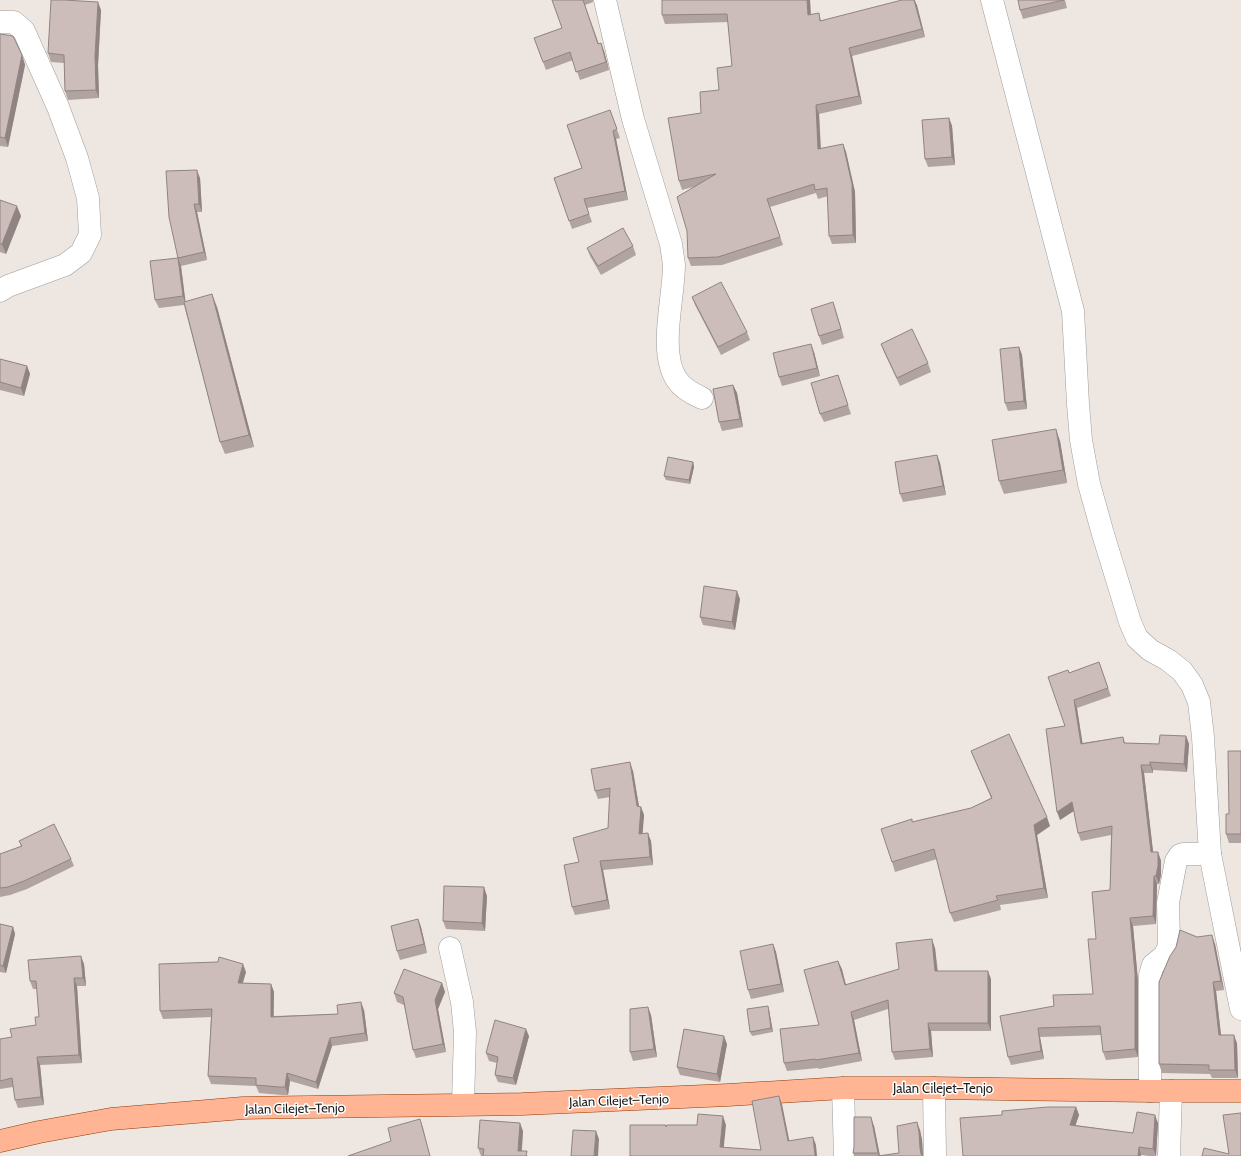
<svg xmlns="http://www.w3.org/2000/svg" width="1241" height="1156" font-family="Cabin,sans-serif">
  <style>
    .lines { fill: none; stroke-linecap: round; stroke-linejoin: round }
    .minor-casing { stroke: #9d9d9d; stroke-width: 23 }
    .major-casing { stroke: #933a00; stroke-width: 23 }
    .minor { stroke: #fff; stroke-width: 22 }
    .major { stroke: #ffb494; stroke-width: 22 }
    .wall { fill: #b0a3a0 }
    .shaded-wall { fill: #908482 }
    .building { fill: #cdbdba; stroke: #908482 }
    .labels { text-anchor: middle; stroke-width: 3; stroke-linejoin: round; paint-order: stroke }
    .street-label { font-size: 13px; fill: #1c1c1c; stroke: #fff }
  </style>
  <rect width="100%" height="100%" fill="#eee6e0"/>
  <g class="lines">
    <defs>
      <g id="minor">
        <path d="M605,0L633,119L671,244C672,251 673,258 674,265C674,298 658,352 677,380C683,389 693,394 702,398"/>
        <path d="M992,0L1073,311L1078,404L1081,440L1089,484L1103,534L1130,622L1137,638L1150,650L1168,660L1182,671L1192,685L1199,702L1203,737L1210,854H1184L1180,855L1176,861L1168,903L1169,942L1168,949L1164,956L1153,965L1150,975V1091"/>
        <path d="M0,22H14L24,31L58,107L77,158L88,198L90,235L81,253L65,265L8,286L0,291"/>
        <path d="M1210,854L1241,1009"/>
        <path d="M450,948L462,1002L465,1032L463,1104"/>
        <path d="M843,1088L845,1156"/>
        <path d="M934,1088L935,1156"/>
        <path d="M1169,1156L1171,1091"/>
      </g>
      <path id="major" d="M0,1141L39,1132L111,1119L243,1108L522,1104L728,1095L843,1088H934L1150,1091H1241"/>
    </defs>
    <use href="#minor" class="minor-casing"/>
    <use href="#major" class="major-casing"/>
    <use href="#minor" class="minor"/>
    <use href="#major" class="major"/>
  </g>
  <g class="wall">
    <path d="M552,0H593V2L585,5L599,44L604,51L609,70L580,80L573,60L546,70L534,38L562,28Z"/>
    <path d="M662,0H810L811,15L819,13L821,21L902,0H915L925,37L852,56L862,104L819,114L821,149L843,144L846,152L855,192L856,243L832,244L829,236L828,196L818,199L816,193L770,207L783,245L722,265L691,266L688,258L693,187L682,190L679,181L701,113L719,90L732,66L728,22L665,24L662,15Z"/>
    <path d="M1065,0L1067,8L1023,19L1020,10Z"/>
    <path d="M101,10L98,65L99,98L68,100L65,91L64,63L51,62L48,53Z"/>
    <path d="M0,34L22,55L25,65L8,147L0,146Z"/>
    <path d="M610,110L620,138L616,139L628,200L587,208L592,222L572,229L554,178L582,168Z"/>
    <path d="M949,118L952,126L955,165L928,167L925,159Z"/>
    <path d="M200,178L202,212H197L207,260L181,266L185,301L217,307L254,447L225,454L220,442L184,305L159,308L155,300L178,258Z"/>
    <path d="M0,200L21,216L6,254L0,252Z"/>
    <path d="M633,246L636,255L601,275L590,256L587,248Z"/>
    <path d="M692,297L747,332L750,340L721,355L695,305Z"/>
    <path d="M833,302L844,338L822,345L819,336Z"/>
    <path d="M881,344L928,363L931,372L900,386L884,352Z"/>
    <path d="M1019,347L1022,355L1027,409L1008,411L1005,403Z"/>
    <path d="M814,352L820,376L782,386L779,377Z"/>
    <path d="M0,359L27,366L30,374L24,396L0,390Z"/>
    <path d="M838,375L851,414L824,422L820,414Z"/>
    <path d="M733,385L737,393L743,427L722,431L719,422Z"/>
    <path d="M1060,441L1067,483L1004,494L999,481Z"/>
    <path d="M937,455L940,463L946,495L903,502L900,494Z"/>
    <path d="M693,462L694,467L690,484L666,480L664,476Z"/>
    <path d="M740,599L735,630L703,625L700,617Z"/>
    <path d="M1099,662L1111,696L1077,708L1082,743L1123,737L1125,743L1159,744L1186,736L1189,744L1187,772L1153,770V773H1144L1153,852H1158L1161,861V875L1159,884H1157L1156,924L1133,926L1138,981V1057L1106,1060L1103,1052L1101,1035L1040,1037L1044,1059L1011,1065L1008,1057L1054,1006L1093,994L1096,939L1110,890L1111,835L1081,841L1078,833L1074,811L1060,820L1069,673Z"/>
    <path d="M971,751L1050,826L1037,835L1048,898L1000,905L1001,910L954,922L950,913L937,859L895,872L892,862L912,822L971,808L991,798Z"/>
    <path d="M1241,751V843H1229L1226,834Z"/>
    <path d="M633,771L639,806L641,807L644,815L642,833L651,841L653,865L603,870L610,909L575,915L572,907L579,862L608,828L610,797L598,799L595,791Z"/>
    <path d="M19,841L71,859L74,866L27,889L10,895L0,897V854L21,846Z"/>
    <path d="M487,896L485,931L446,929L443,921Z"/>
    <path d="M418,919L421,927L427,953L400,960L397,951Z"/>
    <path d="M0,924L13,927L15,934L6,973L0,972Z"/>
    <path d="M773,944L776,952L784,992L751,999L748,990Z"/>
    <path d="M1215,944L1224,990L1216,991L1221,1035L1237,1043L1238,1078H1212L1210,1074L1162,1073L1159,1064Z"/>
    <path d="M935,948L938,971L991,979V1031H931L933,1057L895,1060L892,1052L888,1009L854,1020L862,1061L819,1069L818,1068L787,1071L784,1063L819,1025L838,961L846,985L899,969Z"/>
    <path d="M84,964L86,986H77L82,1063L40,1065L44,1105L18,1108L15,1100L13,1087L0,1089V1039L12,1037L36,1025L39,1017L37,989H33L30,981Z"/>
    <path d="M246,972L243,983L271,984L274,992V1016L338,1014L364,1010L368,1041L332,1046L318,1089L290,1081L288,1095H282L259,1093L256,1086L211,1084L208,1076L211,1017L163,1019L160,1011Z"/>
    <path d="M442,983L445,992L438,1009L446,1052L416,1058L413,1050L404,1005L397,1002L394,993Z"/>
    <path d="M769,1010L773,1032L752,1036L750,1032Z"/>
    <path d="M651,1015L657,1057L633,1061L630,1052Z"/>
    <path d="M529,1036L516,1085L498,1082L495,1075L497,1063L489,1061L486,1053Z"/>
    <path d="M727,1044L720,1082L680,1075L677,1067Z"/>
    <path d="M1076,1107L1079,1115L1075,1125L1133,1133L1158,1123L1156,1156H1149L1141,1155V1156H963L1002,1115Z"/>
    <path d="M874,1126L880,1156L899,1153L920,1130L922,1140L923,1155V1156H854L853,1153Z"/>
    <path d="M523,1131L522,1151L528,1156H481L478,1148Z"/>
  </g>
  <g class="shaded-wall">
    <path d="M807,0H810L811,24L808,15Z"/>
    <path d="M914,0L917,5L925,37L922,29Z"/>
    <path d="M98,2L101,10L98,65L99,98L96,90L95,56Z"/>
    <path d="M601,43L604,51L609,70L606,62Z"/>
    <path d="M849,48L852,56L862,104L859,96Z"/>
    <path d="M22,55L25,65L8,147L5,138Z"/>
    <path d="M816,105L819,114L821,158L818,149Z"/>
    <path d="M949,118L952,126L955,165L952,157Z"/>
    <path d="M613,131L616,139L628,200L625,191Z"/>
    <path d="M843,144L846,152L855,192L856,243L853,235Z"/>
    <path d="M197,170L200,178L202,212L199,204Z"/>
    <path d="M194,204L197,212L207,260L204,252Z"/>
    <path d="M17,206L21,216L6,254L2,244Z"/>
    <path d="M178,258L181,266L186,305L183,296Z"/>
    <path d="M212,294L217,307L254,447L249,435Z"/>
    <path d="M833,302L836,311L844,338L841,329Z"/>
    <path d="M811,344L814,352L820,376L817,368Z"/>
    <path d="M1019,347L1022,355L1027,409L1024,401Z"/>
    <path d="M27,366L30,374L24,396L21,388Z"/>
    <path d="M733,385L737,393L743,427L740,419Z"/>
    <path d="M1056,429L1060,441L1067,483L1063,470Z"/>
    <path d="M937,455L940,463L946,495L943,486Z"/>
    <path d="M693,462L694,467L690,484L689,480Z"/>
    <path d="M737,591L740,599L735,630L732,622Z"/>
    <path d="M1074,700L1077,708L1084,752L1081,744Z"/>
    <path d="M1186,736L1189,744L1187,772L1184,764Z"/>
    <path d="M630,762L633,771L640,813L641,807L644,815L642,842L639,834L637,806Z"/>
    <path d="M1150,762L1153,770V773L1150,765Z"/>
    <path d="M1141,765L1144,773L1154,860L1151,852Z"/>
    <path d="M1072,802L1075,810L1060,820L1057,812Z"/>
    <path d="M1047,817L1050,826L1037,835L1048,898L1044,888L1034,825Z"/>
    <path d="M648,833L651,841L653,865L650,857Z"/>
    <path d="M1158,852L1161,861V875L1159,884L1156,876Z"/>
    <path d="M600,861L603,870L610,909L607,900Z"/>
    <path d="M1154,876L1157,884L1156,924L1153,916Z"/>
    <path d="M484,887L487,896L485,931L482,923Z"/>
    <path d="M1130,918L1133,926L1138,981V1057L1135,1049Z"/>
    <path d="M418,919L421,927L427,953L424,944Z"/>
    <path d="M13,927L15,934L6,973L3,966Z"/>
    <path d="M1212,935L1215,944L1224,990L1221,981Z"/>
    <path d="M932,939L935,948L938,979L935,971Z"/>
    <path d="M773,944L776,952L784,992L781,984Z"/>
    <path d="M81,956L84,964L86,986L83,978Z"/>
    <path d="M838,961L842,969L848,993L845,985Z"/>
    <path d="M243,964L246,972L240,991L238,983Z"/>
    <path d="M988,971L991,979V1031L988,1023Z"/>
    <path d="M74,978L77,986L82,1063L79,1055Z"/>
    <path d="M1213,982L1216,991L1222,1044L1219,1035Z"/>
    <path d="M442,983L445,992L438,1009L446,1052L443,1044L435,1000Z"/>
    <path d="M271,984L274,992L273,1024L271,1017Z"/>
    <path d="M361,1002L364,1010L368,1041L365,1033Z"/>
    <path d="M768,1006L769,1010L773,1032L771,1028Z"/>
    <path d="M648,1007L651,1015L657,1057L654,1049Z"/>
    <path d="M851,1012L854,1020L862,1061L859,1053Z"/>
    <path d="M928,1023L931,1031L933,1057L930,1049Z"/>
    <path d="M1038,1028L1040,1037L1044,1059L1041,1051Z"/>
    <path d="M526,1029L529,1036L516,1085L513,1078Z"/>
    <path d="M1234,1035L1237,1043L1238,1078L1235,1070Z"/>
    <path d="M724,1036L727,1044L720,1082L717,1074Z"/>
    <path d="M330,1038L332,1046L318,1089L316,1082Z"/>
    <path d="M37,1057L40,1065L44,1105L41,1097Z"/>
    <path d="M287,1073L290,1081L288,1095L285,1087Z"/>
    <path d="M779,1096L782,1104L791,1149L788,1141Z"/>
    <path d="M1076,1107L1079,1115L1073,1133L1070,1125Z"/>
    <path d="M1155,1115L1158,1123L1156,1156L1153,1149Z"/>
    <path d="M723,1116L726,1125L723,1155L720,1147Z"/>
    <path d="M871,1117L874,1126L880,1156H879L878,1153Z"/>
    <path d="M420,1119L423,1128L430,1156Z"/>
    <path d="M917,1122L920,1130L922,1140L923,1156H922L920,1148Z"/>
    <path d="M520,1123L523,1131L521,1156L518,1151Z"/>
    <path d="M596,1131L599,1139L598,1156H594Z"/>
    <path d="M813,1137L816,1145L817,1156H815Z"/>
    <path d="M1139,1147L1141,1155V1156H1138Z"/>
  </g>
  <g class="building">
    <path d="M51,0H64L98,2L95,56L96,90L65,91L64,55L48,53Z"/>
    <path d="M552,0H583L598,44L601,43L606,62L576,72L570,52L543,62L534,38L562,28Z"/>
    <path d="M662,0H807L808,15L819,13L820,21L902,0H914L922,29L849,48L859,96L816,105L818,149L843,144L852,184L853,235L829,236L827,188L815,190L814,184L767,199L780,237L718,257L688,258L687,231L677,197L716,174L679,181L668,118L701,113L700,92L719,90L717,68L732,66L727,14L662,15Z"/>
    <path d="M1018,0H1064L1020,10Z"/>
    <path d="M0,34L13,36L22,55L5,138L0,137Z"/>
    <path d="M610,110L617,129L613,131L625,191L584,199L589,214L569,221L554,178L582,168L567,125Z"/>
    <path d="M949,118L952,157L925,159L922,120Z"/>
    <path d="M197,170L199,204H194L204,252L178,258L169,217L166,171Z"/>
    <path d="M0,200L17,206L2,244H0Z"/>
    <path d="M623,228L633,246L598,266L587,248Z"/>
    <path d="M178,258L183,296L155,300L150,261Z"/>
    <path d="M721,282L747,332L718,347L692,297Z"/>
    <path d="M212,294L249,435L220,442L184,302Z"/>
    <path d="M833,302L841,329L819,336L811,309Z"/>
    <path d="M912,329L928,363L897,378L881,344Z"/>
    <path d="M811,344L817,368L779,377L773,353Z"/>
    <path d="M1019,347L1024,401L1005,403L1000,349Z"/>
    <path d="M0,359L27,366L21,388L0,382Z"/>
    <path d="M838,375L848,405L820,414L811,383Z"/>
    <path d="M733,385L740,419L719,422L713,389Z"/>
    <path d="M1056,429L1063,470L999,481L992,440Z"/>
    <path d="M937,455L943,486L900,494L895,462Z"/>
    <path d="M668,457L693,462L689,480L664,476Z"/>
    <path d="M704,586L737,591L732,622L700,617Z"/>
    <path d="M1099,662L1108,688L1074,700L1081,744L1123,737L1124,743L1159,744L1160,735L1186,736L1184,764L1150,762V765H1141L1151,852H1158V866L1156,876H1154L1153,916L1130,918L1135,973V1049L1103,1052L1100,1026L1038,1028L1041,1051L1008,1057L1000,1016L1054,1006L1053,995L1093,994L1088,939H1096L1092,892L1110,890L1112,826L1078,833L1072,802L1057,812L1046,729L1065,726L1048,677L1068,670L1069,673Z"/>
    <path d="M1009,734L1047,817L1034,825L1044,888L996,896L998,900L950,913L934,849L892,862L881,829L912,819V822L971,808L992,798L971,751Z"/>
    <path d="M1228,751H1241V834H1226V814H1229Z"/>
    <path d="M630,762L637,806L641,807L639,834L648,833L650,857L600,861L607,900L572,907L564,865L579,862L573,838L608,828L610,788L595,791L591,769Z"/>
    <path d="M54,824L71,859L24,881L8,887L0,888V854L22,846L19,841Z"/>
    <path d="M444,886L484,887L482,923L443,921Z"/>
    <path d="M418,919L424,944L397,951L391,926Z"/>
    <path d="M0,924L13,927L3,966L0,965Z"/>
    <path d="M1180,930L1197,937L1212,935L1221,981L1213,982L1219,1035H1234L1235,1070H1209V1065L1159,1064V982L1170,956L1176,947Z"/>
    <path d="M932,939L935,971H988V1023H928L930,1049L892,1052L888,1000L851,1012L859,1053L816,1060L815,1059L784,1063L780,1029L819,1025L804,970L838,961L845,985L899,969L896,943Z"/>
    <path d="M773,944L781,984L748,990L740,951Z"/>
    <path d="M81,956L83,978H74L79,1055L37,1057L41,1097L15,1100L12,1078L0,1081V1039L12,1037L10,1029L36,1025L35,1017H39L36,981H30L28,960Z"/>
    <path d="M219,957L243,964L238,983L271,984V1017L338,1014L337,1005L361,1002L365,1033L330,1038L316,1082L287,1073L285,1087H279L256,1085V1078L208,1076L212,1009L160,1011L159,964L218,962Z"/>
    <path d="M404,969L442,983L435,1000L443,1044L413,1050L403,997L394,993Z"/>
    <path d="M768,1006L771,1028L750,1032L747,1009Z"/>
    <path d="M648,1007L654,1049L630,1052V1009Z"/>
    <path d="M495,1020L526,1029L513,1078L495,1075L498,1057L486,1053Z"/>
    <path d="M684,1029L724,1036L717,1074L677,1067Z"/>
    <path d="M779,1096L788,1141L813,1137L815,1156H630V1125H666V1127L667,1125H697L698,1114L723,1116L720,1147L761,1150L752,1101Z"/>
    <path d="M1048,1107H1076L1070,1125L1133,1133L1137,1112L1155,1115L1153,1149L1139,1147L1138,1156H963L960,1118L1002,1115V1111Z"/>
    <path d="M1241,1113V1156H1202L1204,1148L1229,1154L1223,1115Z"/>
    <path d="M854,1117H871L878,1153H853L854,1147Z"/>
    <path d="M420,1119L430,1156H348L391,1141L388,1128Z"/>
    <path d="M480,1120L520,1123L518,1151H527L526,1156H483L484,1149L478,1148Z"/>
    <path d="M917,1122L919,1132L920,1148L921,1154L923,1156H878L899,1153L897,1126Z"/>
    <path d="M573,1130L596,1131L594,1156H571Z"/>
  </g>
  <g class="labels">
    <g class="street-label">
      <text x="943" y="1093">Jalan Cilejet–Tenjo</text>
      <text transform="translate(619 1100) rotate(-2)" y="5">Jalan Cilejet–Tenjo</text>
      <text transform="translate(295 1108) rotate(-1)" y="5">Jalan Cilejet–Tenjo</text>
    </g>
  </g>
</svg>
